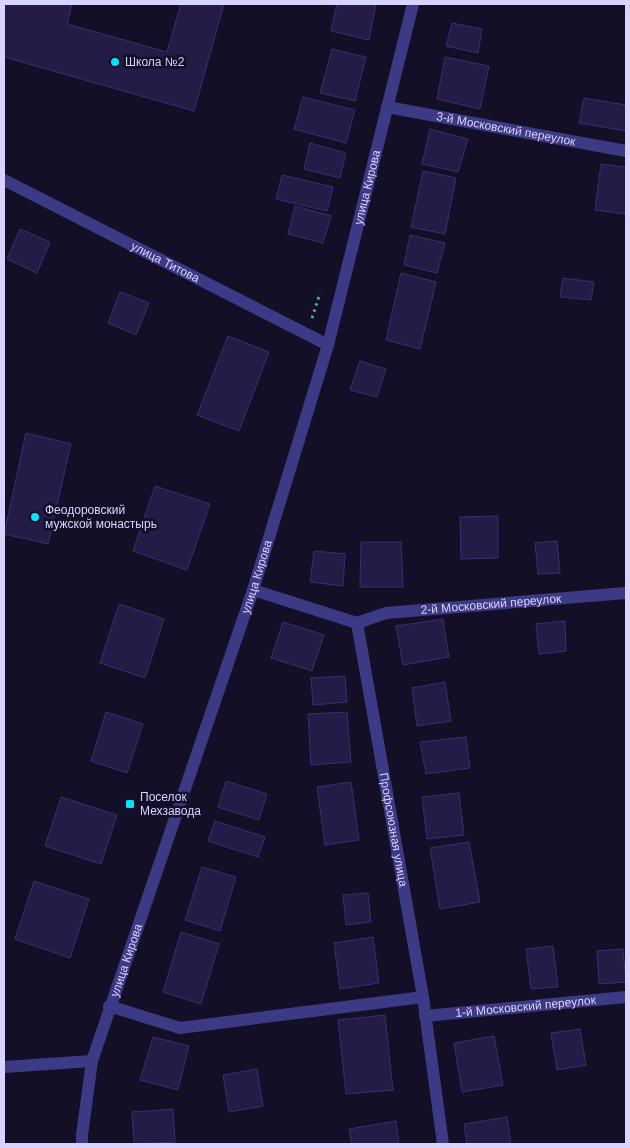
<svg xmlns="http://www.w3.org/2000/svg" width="630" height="1148" font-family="Helvetica,sans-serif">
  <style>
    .building { fill: #241b47; stroke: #3b2d73 }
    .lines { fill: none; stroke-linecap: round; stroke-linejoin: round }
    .path { stroke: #2fb8b0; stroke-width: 3; stroke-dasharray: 2.5 4; stroke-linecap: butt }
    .minor { stroke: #3d3a85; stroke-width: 12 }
    .poi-dot { fill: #00e5ff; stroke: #130f26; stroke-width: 2 }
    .labels { text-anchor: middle; stroke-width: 5; stroke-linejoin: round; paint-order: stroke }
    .poi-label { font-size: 12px; fill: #d9d4ff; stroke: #130f26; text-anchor: start }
    .street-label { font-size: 12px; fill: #d9d4ff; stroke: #130f26 }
  </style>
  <rect width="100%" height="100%" fill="#130f26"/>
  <g class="building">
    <path d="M4,4H72L67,24L167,52L181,4H224L194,111L4,57Z"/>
    <path d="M337,4H376L369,40L331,31Z"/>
    <path d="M452,23L482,29L478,53L446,46Z"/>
    <path d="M332,49L366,57L355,101L320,93Z"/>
    <path d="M445,57L489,66L480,109L437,99Z"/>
    <path d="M303,97L355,110L346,143L294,129Z"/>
    <path d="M584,98L626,105V131L579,123Z"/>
    <path d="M430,129L468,139L458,172L422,164Z"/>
    <path d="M310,143L346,153L340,178L304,169Z"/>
    <path d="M601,164L626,167V214L595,210Z"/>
    <path d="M423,171L456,178L445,234L411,227Z"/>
    <path d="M282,175L333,187L327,211L276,199Z"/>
    <path d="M295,206L331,216L323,243L288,234Z"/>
    <path d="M20,229L50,242L37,273L7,259Z"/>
    <path d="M410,235L445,243L437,273L404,265Z"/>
    <path d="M401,273L436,282L420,349L386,340Z"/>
    <path d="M563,278L594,282L591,300L560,297Z"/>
    <path d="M120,292L149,303L136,335L108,323Z"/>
    <path d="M228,336L269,352L239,431L197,415Z"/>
    <path d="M360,361L386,369L377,397L350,390Z"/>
    <path d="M26,433L71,444L48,544L4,534Z"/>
    <path d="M155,486L210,504L187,570L133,551Z"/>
    <path d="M498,516V558L461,559L460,517Z"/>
    <path d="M557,541L560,573L538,574L535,543Z"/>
    <path d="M361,542H401L403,587H360Z"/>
    <path d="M314,551L345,554L343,586L310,582Z"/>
    <path d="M119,604L164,619L145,678L100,663Z"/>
    <path d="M443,619L449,657L403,665L396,626Z"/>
    <path d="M565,621L566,651L539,654L536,624Z"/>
    <path d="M283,622L324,635L312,671L271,658Z"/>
    <path d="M345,676L347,702L313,705L311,678Z"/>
    <path d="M445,682L451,721L417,726L412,688Z"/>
    <path d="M106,712L143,724L127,773L91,761Z"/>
    <path d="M347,712L351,762L311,765L308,714Z"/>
    <path d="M466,737L470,768L426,774L420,742Z"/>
    <path d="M226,781L267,794L259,820L218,807Z"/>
    <path d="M351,782L359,840L325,845L317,787Z"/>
    <path d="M459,793L464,835L427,839L422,797Z"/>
    <path d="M61,797L117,815L101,864L45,846Z"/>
    <path d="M215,821L265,837L258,857L208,841Z"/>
    <path d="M469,842L480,902L440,909L430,848Z"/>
    <path d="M202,867L236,877L220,931L185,920Z"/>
    <path d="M34,881L89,899L70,958L15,939Z"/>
    <path d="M368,893L371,922L346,925L343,895Z"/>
    <path d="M181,932L219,944L201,1004L163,992Z"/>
    <path d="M373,937L379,983L340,989L334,943Z"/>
    <path d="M553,946L558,987L531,989L526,949Z"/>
    <path d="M623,949L626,982L599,984L597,951Z"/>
    <path d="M385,1015L393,1090L346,1094L338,1020Z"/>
    <path d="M580,1029L586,1065L557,1070L551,1033Z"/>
    <path d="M494,1036L503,1085L462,1092L454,1043Z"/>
    <path d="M153,1037L189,1046L178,1090L140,1080Z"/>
    <path d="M257,1069L263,1106L229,1112L223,1075Z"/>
    <path d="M173,1109L175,1142L134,1144L132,1112Z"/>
    <path d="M507,1117L511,1144H467L464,1124Z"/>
    <path d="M396,1121L399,1144H352L349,1129Z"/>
  </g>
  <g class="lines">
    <path class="path" d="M312,318L320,293"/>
    <g class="minor">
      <path id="s1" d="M387,107L626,151"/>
      <path id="s2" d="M4,180L328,345"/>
      <path id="s3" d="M253,590L357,623L423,997L443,1144"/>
      <path id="s4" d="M357,623L386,613L626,593"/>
      <path d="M109,1006L180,1028L423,997"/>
      <path id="s5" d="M425,1016L626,997"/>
      <path d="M4,1067L92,1061"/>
      <path id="s6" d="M82,1144V1135L92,1061L253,590L328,345L413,4"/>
    </g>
  </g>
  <g class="poi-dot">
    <circle cx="115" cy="62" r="5"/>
    <circle cx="35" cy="517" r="5"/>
    <rect x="125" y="799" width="10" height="10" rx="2.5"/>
  </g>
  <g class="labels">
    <g class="poi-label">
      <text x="125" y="66">Школа №2</text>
      <text x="45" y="514">Феодоровский<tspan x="45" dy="14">мужской монастырь</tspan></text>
      <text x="140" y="801">Поселок<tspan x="140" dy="14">Мехзавода</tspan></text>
    </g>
    <g class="street-label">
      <text dy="4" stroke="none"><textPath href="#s1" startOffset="121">3-й Московский переулок</textPath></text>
      <text dy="4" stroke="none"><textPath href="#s6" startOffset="1000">улица Кирова</textPath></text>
      <text dy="4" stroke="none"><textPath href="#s2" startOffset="181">улица Титова</textPath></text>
      <text dy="4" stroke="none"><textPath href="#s6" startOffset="595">улица Кирова</textPath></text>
      <text dy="4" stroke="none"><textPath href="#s4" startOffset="136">2-й Московский переулок</textPath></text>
      <text dy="4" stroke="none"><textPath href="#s3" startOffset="319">Профсоюзная улица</textPath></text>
      <text dy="4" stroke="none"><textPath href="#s6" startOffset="190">улица Кирова</textPath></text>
      <text dy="4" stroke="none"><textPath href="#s5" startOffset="101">1-й Московский переулок</textPath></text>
    </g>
  </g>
  <rect width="630" height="1148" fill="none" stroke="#d9d4ff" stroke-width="10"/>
</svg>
